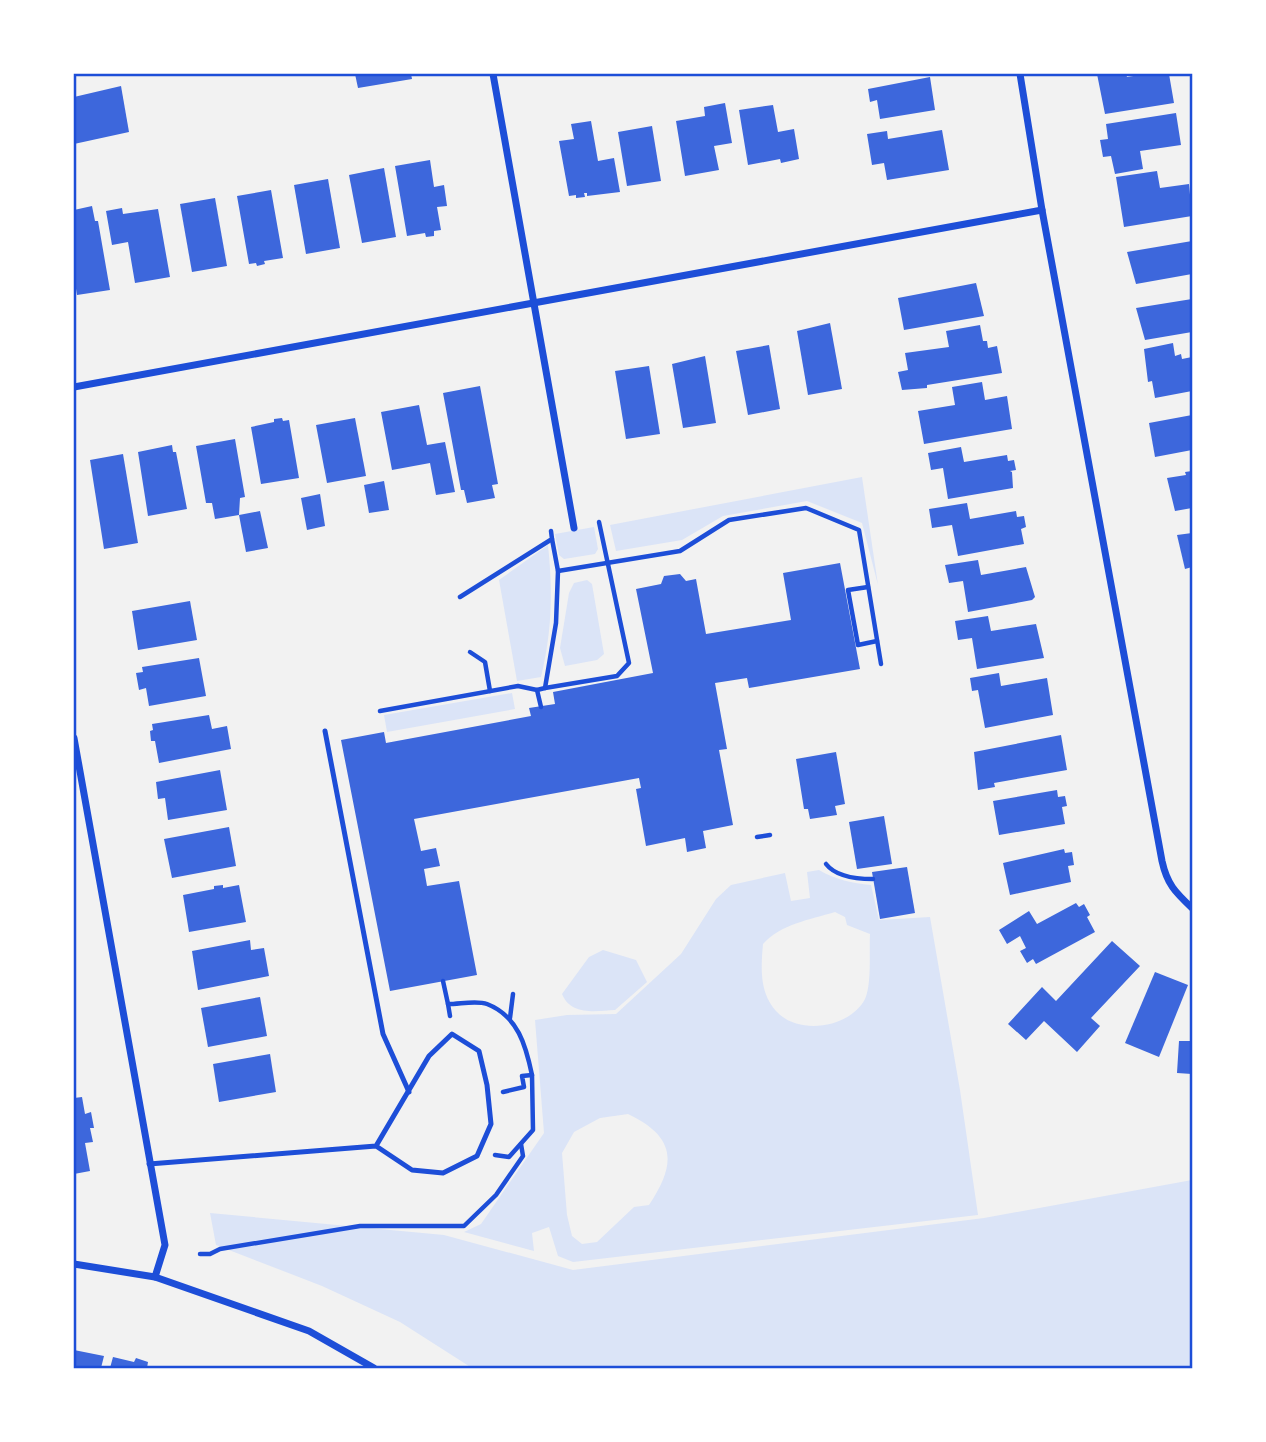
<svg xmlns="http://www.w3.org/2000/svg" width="1266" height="1442" font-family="'IBM Plex Sans',sans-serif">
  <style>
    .green { fill: #dbe4f7; fill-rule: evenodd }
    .building { fill: #3d67dc }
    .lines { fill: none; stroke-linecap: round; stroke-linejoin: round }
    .path { stroke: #1d4ed8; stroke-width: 4.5 }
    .service { stroke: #1d4ed8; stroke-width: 5 }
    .minor { stroke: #1d4ed8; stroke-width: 7 }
    .neatline { fill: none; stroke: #1d4ed8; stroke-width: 2.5 }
  </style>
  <rect width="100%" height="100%" fill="#f2f2f2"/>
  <g class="green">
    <path d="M862,477L878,585L862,523L807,501L723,516L682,540L616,551L610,525Z"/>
    <path d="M594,527L598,549L595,554L564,559L559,555L555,534Z"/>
    <path d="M548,545C553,593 552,630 541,677L517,681L499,580Z"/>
    <path d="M587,580L592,584L604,654L597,660L565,666L560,648L569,593L574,583Z"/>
    <path d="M512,693L515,709L387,732L384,715Z"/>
    <path d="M819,870C836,880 852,883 871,885L879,920L930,917L960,1090L978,1215L573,1262L558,1256L549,1227L532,1233L534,1251L464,1232L481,1224L544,1133L535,1020L567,1015L616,1014L681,954L716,899L731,885L785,873L791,901L810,898L807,872ZM835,912L845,917L847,925L870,934C869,951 872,983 865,999C850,1028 798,1036 776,1011C759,992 761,967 763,944C781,924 809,920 835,912ZM628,1114C676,1137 677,1163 649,1205L634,1207L597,1242L582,1244L572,1236L567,1215L562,1153L574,1132L600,1118Z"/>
    <path d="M603,950L636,960L647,982L615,1010C596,1011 571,1016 562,994L589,957Z"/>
    <path d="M1192,1180V1368H472L400,1322L322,1286L216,1245L210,1213L444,1235L573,1270L984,1218Z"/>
  </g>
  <g class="building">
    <path d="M355,74H411L412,79L358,88Z"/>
    <path d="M1097,74H1126L1127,77L1146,74H1169L1174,103L1105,114Z"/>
    <path d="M930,77L935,110L880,119L877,100L870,102L868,89Z"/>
    <path d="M121,86L129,132L74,144V97Z"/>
    <path d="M725,103L732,143L714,146L719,170L685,176L676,121L705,116L704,107Z"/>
    <path d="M773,105L778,132L794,129L799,159L781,163L780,159L748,165L739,110Z"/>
    <path d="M1176,113L1181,145L1140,151L1143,169L1115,174L1111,156L1103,157L1100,140L1108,139L1106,124Z"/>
    <path d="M591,121L598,161L614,158L620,192L587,196V193H584L585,197L576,198V195L569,196L559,141L574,139L571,124Z"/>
    <path d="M652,126L661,181L627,186L618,132Z"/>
    <path d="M942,130L949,170L887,180L884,163L872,165L867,134L887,131L888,139Z"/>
    <path d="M430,160L434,187L444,185L447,206L437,207L441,230L434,231V236L426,237L425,233L407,236L395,166Z"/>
    <path d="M384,168L396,237L362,243L349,175Z"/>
    <path d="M1157,171L1160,188L1189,184L1192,216L1124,227L1116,177Z"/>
    <path d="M328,179L340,248L306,254L294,185Z"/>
    <path d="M271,190L283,258L264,261L265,264L257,266L256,263L249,264L237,196Z"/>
    <path d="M215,198L227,266L192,272L180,204Z"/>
    <path d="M92,206L95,221H98L110,290L77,295L74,276V210Z"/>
    <path d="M122,208L123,214L158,209L170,277L135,283L128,242L112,245L106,211Z"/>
    <path d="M1192,241V274L1136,284L1127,252Z"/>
    <path d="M976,283L984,316L904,330L898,298Z"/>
    <path d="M1192,299V332L1145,340L1136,308Z"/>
    <path d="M830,323L842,389L808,395L797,331Z"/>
    <path d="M980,325L983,341H987L988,348L997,346L1002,373L927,385V388L902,390L898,372L908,370L905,353L949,347L946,331Z"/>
    <path d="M1173,343L1175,356L1181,354L1182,359L1192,357V391L1155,398L1152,381L1148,382L1144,349Z"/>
    <path d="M769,345L780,409L748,415L736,351Z"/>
    <path d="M705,356L716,423L683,428L672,364Z"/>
    <path d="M649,366L660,434L626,439L615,371Z"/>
    <path d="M982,382L985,400L1007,396L1012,429L924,444L918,411L955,405L952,387Z"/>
    <path d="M480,386L498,484L492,485L495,498L467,503L464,490H461L443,393Z"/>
    <path d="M419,405L427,445L445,442L455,492L436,495L430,463L392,470L381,412Z"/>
    <path d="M1192,415V450L1155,457L1149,423Z"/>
    <path d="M282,418L283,421L289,420L299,478L261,484L251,427L274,422V419Z"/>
    <path d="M355,418L366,476L327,483L316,425Z"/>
    <path d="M235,439L245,497L240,498L239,515L215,519L212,503H206L196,446Z"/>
    <path d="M172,445L173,452H176L187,509L148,516L138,452Z"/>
    <path d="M961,447L964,462L1007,455L1008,461L1014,460L1016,470L1010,471L1012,472L1013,488L948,499L943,468L931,470L928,453Z"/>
    <path d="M123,454L138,543L104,549L90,460Z"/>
    <path d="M1192,471V508L1175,511L1167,478L1186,475L1185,472Z"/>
    <path d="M384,481L389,510L369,513L364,485Z"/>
    <path d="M320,494L325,526L307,530L301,498Z"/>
    <path d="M967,503L970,519L1016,511L1017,517L1024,516L1026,527L1021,529L1024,544L958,556L952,525L932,528L929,509Z"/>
    <path d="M260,511L268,548L246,552L239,515Z"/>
    <path d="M1192,533V567L1185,569L1177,535Z"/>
    <path d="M978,560L981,575L1026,567L1035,597L1032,600L968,612L963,581L949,583L945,565Z"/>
    <path d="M840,563L860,669L749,688L747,678L715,683L727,749L719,750L733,825L703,831L706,848L687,852L685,838L646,846L636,789L641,788L639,778L414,819L421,851L436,848L440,866L424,869L427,886L459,881L477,975L390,991L341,740L384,732L386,743L531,716L529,708L555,704L553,692L653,673L636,589L661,584L664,576L680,574L686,581L696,579L706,634L791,620L783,573Z"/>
    <path d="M190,601L197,640L138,650L132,611Z"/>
    <path d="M988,616L991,631L1036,624L1044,658L977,669L972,638L958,640L955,621Z"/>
    <path d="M199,658L206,696L149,706L146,688L139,690L136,673L143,672L142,667Z"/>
    <path d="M999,673L1001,686L1047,678L1053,715L985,728L978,690L972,691L970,678Z"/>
    <path d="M209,715L212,729L227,726L231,749L159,763L155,741H151L150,731L153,730L152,724Z"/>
    <path d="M1061,735L1067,770L994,783L995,787L978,790L974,752Z"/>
    <path d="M836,752L845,804L835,806L837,815L810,819L808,809H804L796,759Z"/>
    <path d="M220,770L227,810L168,820L165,798L158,799L156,782Z"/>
    <path d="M1057,790L1058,797L1065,796L1067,806L1062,807L1065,824L999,835L993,801Z"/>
    <path d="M884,816L892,864L857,869L849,822Z"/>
    <path d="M229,827L236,866L172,878L164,839Z"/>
    <path d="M1064,849L1065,853L1072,852L1074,865L1068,866L1071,882L1010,895L1003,863Z"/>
    <path d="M907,867L915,913L880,919L872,872Z"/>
    <path d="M223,885V888L239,885L246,922L189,932L183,895L214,889V886Z"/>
    <path d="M1076,903L1079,907L1084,904L1090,915L1087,917L1095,932L1036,964L1033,959L1027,963L1020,951L1026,948L1020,936L1007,944L999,930L1029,911L1037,924Z"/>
    <path d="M250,940L251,950L264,948L269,976L198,990L192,951Z"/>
    <path d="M1112,941L1140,966L1091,1018L1100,1026L1077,1052L1044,1021L1026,1040L1008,1024L1042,987L1056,1001Z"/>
    <path d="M1155,972L1188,985L1159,1057L1125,1043Z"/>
    <path d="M260,997L267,1036L208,1047L201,1008Z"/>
    <path d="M1179,1041H1192V1074L1177,1073Z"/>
    <path d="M270,1054L276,1092L219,1102L213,1064Z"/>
    <path d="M82,1097L85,1114L91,1112L94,1128H90L93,1142L85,1143L90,1171L74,1174V1098Z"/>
    <path d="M74,1350L104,1356L101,1368H74Z"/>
    <path d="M113,1357L134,1362L136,1358L148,1362L147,1368H110Z"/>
  </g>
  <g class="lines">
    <g class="path">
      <path d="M558,571L680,551L729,520L806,508L859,530L881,664"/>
      <path d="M868,587L848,590L858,645L877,641"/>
      <path d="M460,597L552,539L551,531"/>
      <path d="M470,652L485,662L490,691"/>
      <path d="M545,688L617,676L629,663L599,522"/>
      <path d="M541,707L537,690L545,688L556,623L558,571L552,539"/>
      <path d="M380,711L518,686L537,690"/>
      <path d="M757,837L770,835"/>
      <path d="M826,864C836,877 858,879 873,879"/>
      <path d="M443,981L448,1004"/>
      <path d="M450,1016L448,1004C460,1004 477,1000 487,1004C518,1016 526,1046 532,1075"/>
      <path d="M510,1018L513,994"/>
      <path d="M495,1155L509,1157L533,1130L532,1075L522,1076L524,1087L503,1092"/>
      <path d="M200,1254H210L220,1249L360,1226H464L496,1195L523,1156L521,1144"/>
    </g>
    <g class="service">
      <path d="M325,731L383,1034L409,1092"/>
      <path d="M149,1164L376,1146L412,1170L443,1173L477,1156L491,1124L487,1085L479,1051L452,1034L429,1056L376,1146"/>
    </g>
    <g class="minor">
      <path d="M493,74L574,528"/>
      <path d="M1020,74L1042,210L1162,861C1167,884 1175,892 1192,908"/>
      <path d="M74,387L1042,210"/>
      <path d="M74,738L165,1245L155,1277"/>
      <path d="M74,1264L155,1277L309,1331L374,1368"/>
    </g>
  </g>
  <rect width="1266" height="1442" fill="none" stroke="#ffffff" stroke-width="150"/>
  <rect x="75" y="75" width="1116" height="1292" class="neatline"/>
</svg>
